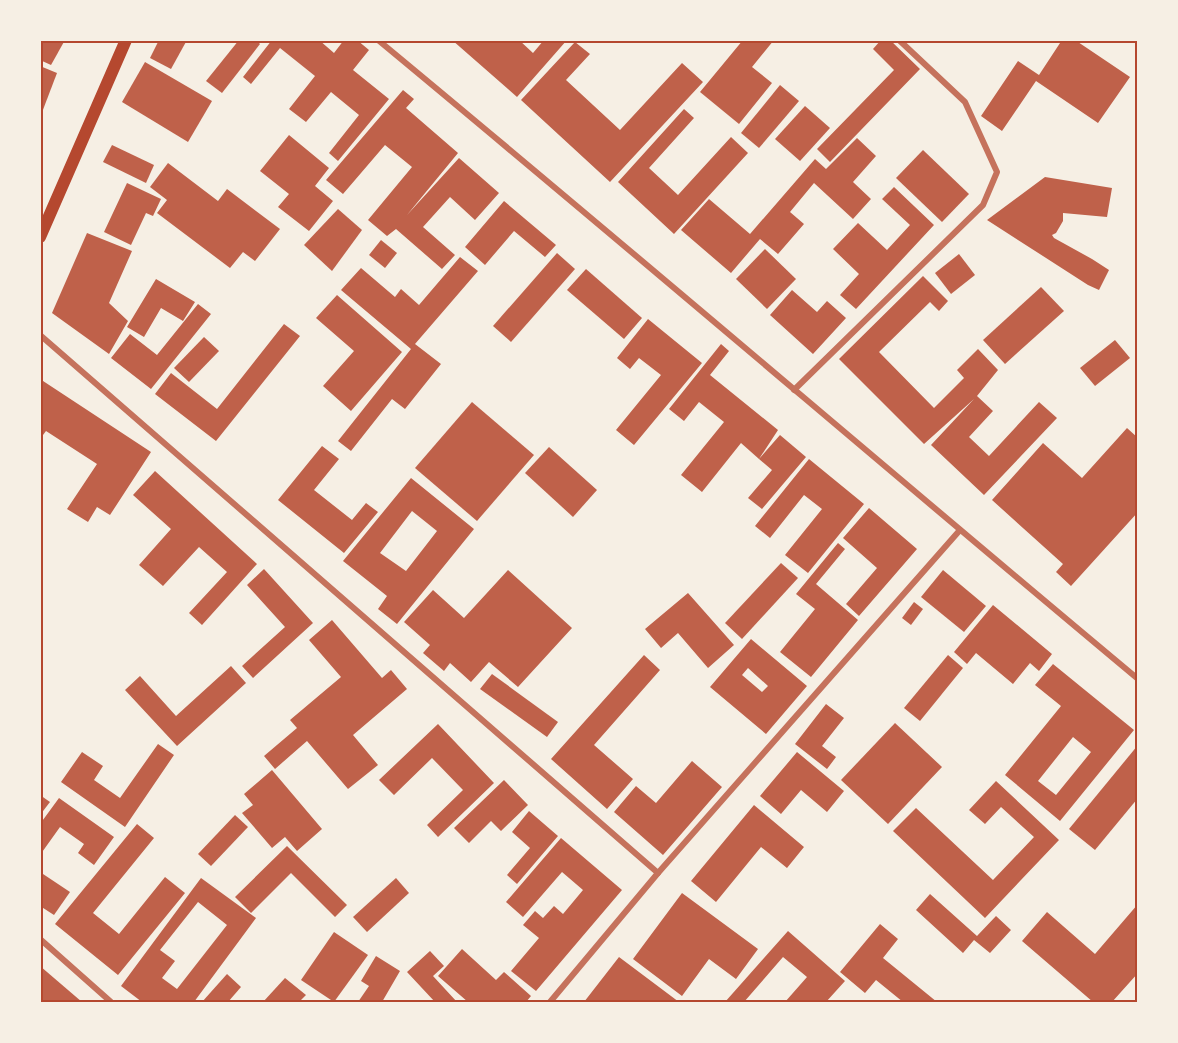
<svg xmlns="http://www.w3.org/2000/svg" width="1178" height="1043" font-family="'Space Grotesk',sans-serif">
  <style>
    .building { fill: #bf614a; fill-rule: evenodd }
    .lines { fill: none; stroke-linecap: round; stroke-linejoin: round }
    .minor { stroke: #c5725c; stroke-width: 6 }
    .secondary { stroke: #b5482f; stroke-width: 12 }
    .neatline { fill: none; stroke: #b5482f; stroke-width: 2 }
  </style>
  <rect width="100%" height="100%" fill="#f6efe4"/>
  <g class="building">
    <path d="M40,40H65L51,65L40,60Z"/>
    <path d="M159,40H187L171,69L150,58Z"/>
    <path d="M239,40H256L260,44L222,93L206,81Z"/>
    <path d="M272,40H319L334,53L344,40H357L369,50L353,70L389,99L338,161L329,153L359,115L331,92L306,122L289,109L315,76L280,48L251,84L243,77Z"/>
    <path d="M452,40H519L533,53L544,40H567L517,97Z"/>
    <path d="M743,40H774L752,67L772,83L739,124L700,92Z"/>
    <path d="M881,40H890L920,69L830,162L817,149L894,70L873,49Z"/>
    <path d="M1062,40H1075L1130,77L1098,123L1036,81L1002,131L981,116L1018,61L1039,75Z"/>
    <path d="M575,42L590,54L566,80L620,130L682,63L703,82L610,182L521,100Z"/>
    <path d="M145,62L212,101L188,142L122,102Z"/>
    <path d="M40,66L57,73L41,115H40Z"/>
    <path d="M780,85L799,101L759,148L741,133Z"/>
    <path d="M403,90L414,99L406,108L458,153L407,215L459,158L499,193L475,220L450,197L423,227L455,255L442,269L396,229L387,236L368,220L412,167L385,145L343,194L326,180Z"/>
    <path d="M805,106L830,128L800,161L775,139Z"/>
    <path d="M684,109L694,118L649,168L678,195L731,137L748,153L674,234L618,182Z"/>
    <path d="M289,135L329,168L315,186L333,201L309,231L278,207L289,194L260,171Z"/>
    <path d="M857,138L876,156L853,182L871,199L853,219L814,183L790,212L804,224L778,254L760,239L731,273L681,230L709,199L750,234L815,159L826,169Z"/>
    <path d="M112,145L154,165L146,183L103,162Z"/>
    <path d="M923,150L969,194L942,222L896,178Z"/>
    <path d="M168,163L218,201L227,189L280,229L255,261L243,252L230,268L157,213L167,200L150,187Z"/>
    <path d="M1045,177L1112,188L1107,217L1063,213V221L1056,233L1052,235L1054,238L1092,259L1109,270L1099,290L1088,285L987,220Z"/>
    <path d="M127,183L161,199L153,216L146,213L131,245L104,232Z"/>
    <path d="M894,187L934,225L856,309L840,295L859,274L833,249L858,223L887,250L910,225L882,199Z"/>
    <path d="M504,201L556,245L545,257L514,231L485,265L465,247Z"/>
    <path d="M338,209L362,230L332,271L304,245Z"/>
    <path d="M87,233L132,251L109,303L128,321L109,354L52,313Z"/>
    <path d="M381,240L397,253L385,268L369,255Z"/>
    <path d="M765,249L796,279L767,309L736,279Z"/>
    <path d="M557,253L575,269L511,342L493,326Z"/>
    <path d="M959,254L975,275L951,294L935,273Z"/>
    <path d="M460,257L478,271L415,344L441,364L405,409L392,399L351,451L338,441L411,349L341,290L361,268L395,297L401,289L419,305Z"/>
    <path d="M586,269L642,318L624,339L567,290Z"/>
    <path d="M923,276L948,301L939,311L930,302L879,352L934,408L964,378L957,370L978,349L998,370L977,396L993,411L969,437L989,456L1039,402L1057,418L984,495L931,445L974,399L924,444L839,359Z"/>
    <path d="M156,279L195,302L183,321L161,308L144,337L127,327Z"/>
    <path d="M1041,287L1064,311L1005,364L983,340Z"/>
    <path d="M792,290L817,312L827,301L846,318L813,354L770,315Z"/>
    <path d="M337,295L402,352L351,411L323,386L354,351L316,318Z"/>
    <path d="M198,304L211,314L151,389L111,358L130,334L157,355Z"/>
    <path d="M648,319L702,363L634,445L616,430L661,375L639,358L630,369L617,358Z"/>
    <path d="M284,324L300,336L216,441L155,394L171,373L217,409Z"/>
    <path d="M204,337L219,351L189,382L174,368Z"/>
    <path d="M1115,340L1130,358L1095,386L1080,368Z"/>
    <path d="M721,344L729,351L710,375L778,430L759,459L780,435L806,457L762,509L748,498L772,470L759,459L741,443L702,492L681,475L724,422L699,402L684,421L669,409Z"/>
    <path d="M40,379L151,452L110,515L97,507L88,522L67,509L97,464L46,431L40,439Z"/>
    <path d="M472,402L534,455L477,521L415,468Z"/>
    <path d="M1127,428L1138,438V512L1071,586L1056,572L1063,564L992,500L1043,443L1082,478Z"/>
    <path d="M322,446L339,459L314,490L352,520L366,503L378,512L344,553L278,500Z"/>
    <path d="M549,447L597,490L573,517L525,473Z"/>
    <path d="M809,459L864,504L808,573L785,555L822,509L804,495L770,538L755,526Z"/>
    <path d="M155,471L257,564L202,625L189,613L227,572L199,547L163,586L139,565L171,529L133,495Z"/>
    <path d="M411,478L474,529L397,624L378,609L387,596L343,561ZM412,511L437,531L406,571L380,553Z"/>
    <path d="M869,508L917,549L859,616L846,604L877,568L843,538Z"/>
    <path d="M838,543L845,549L816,584L858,620L811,677L780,652L815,609L796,594Z"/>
    <path d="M781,563L798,578L742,639L725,623Z"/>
    <path d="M264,569L313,623L253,678L242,666L285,627L247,585Z"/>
    <path d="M508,570L572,628L518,687L489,662L471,682L450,663L444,671L423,653L430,645L404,622L433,590L464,618Z"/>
    <path d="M943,570L986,606L964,632L921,597Z"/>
    <path d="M688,593L734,645L708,668L678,633L661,648L645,629Z"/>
    <path d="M914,602L923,609L911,625L902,618Z"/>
    <path d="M993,605L1052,654L1039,671L1030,663L1013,684L976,653L967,664L954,652Z"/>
    <path d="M332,620L382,678L391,670L407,689L353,735L378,765L348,789L307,741L275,769L264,756L297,728L290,720L341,677L309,640Z"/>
    <path d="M751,639L807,686L766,734L710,687ZM748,668L768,686L762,692L742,675Z"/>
    <path d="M644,655L660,670L594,745L633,779L607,809L551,759Z"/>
    <path d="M948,655L963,668L920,721L904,708Z"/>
    <path d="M1053,664L1134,730L1060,821L1005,775L1061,706L1035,685ZM1073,737L1091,752L1056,795L1038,781Z"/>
    <path d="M231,666L246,683L177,746L125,690L140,676L176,716Z"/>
    <path d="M492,674L558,722L547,737L480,689Z"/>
    <path d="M826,704L844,718L822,746L836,757L827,769L795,744Z"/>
    <path d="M895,723L942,767L888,824L841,780Z"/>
    <path d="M438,724L494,783L438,837L427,825L463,790L432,758L394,795L379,780Z"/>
    <path d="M158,744L174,755L125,827L61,782L82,752L103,766L94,780L120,798Z"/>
    <path d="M1138,745V798L1095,850L1069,829Z"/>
    <path d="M797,752L844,791L827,812L801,790L781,814L760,796Z"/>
    <path d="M692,761L722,787L663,855L614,812L636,786L656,803Z"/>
    <path d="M272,770L322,829L297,851L285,837L272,848L242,813L253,805L244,794Z"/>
    <path d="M504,780L528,805L501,831L491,821L469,843L454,828Z"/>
    <path d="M996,781L1059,840L985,918L893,831L916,808L993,880L1034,837L1001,807L985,824L969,810Z"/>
    <path d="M40,795L50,802L40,815Z"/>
    <path d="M59,798L114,837L94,865L78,853L84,844L60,827L40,855V824Z"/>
    <path d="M754,805L804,847L787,868L761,847L716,902L691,881Z"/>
    <path d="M529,811L558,836L517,884L507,875L530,848L512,832Z"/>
    <path d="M235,815L248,827L211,866L198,854Z"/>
    <path d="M137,824L154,838L93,913L119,934L165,877L185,893L118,975L55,924Z"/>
    <path d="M561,838L622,890L536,991L511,971L539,938L523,925L535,911L543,918L554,906L563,914L583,890L562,872L523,917L506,902Z"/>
    <path d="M287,846L347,905L335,917L291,873L251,913L235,897Z"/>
    <path d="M40,872L70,892L54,915L40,906Z"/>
    <path d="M201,878L256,918L194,1002H142L121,986ZM198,902L227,925L177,989L162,978L175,961L160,950Z"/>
    <path d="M396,878L409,893L367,932L353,917Z"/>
    <path d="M682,893L758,949L736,979L709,959L682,996L633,959Z"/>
    <path d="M930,894L977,936L996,916L1011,930L990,953L974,940L963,953L916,910Z"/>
    <path d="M1138,904V973L1112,1002H1093L1022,941L1047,912L1095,954Z"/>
    <path d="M880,924L898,939L883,958L937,1002H903L876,980L865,993L840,972Z"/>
    <path d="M788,931L845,981L826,1002H785L807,977L783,957L744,1002H725Z"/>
    <path d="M334,932L368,955L334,1002L301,980Z"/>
    <path d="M462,949L496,980L504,972L531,996L526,1002H468L438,976Z"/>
    <path d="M430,951L444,966L433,976L457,1002H435L407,972Z"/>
    <path d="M376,956L400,971L382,1002H358L369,986L361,981Z"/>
    <path d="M619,957L679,1002H646L643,1000L642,1002H584Z"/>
    <path d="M40,966L82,1002H40Z"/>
    <path d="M227,974L241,987L228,1002H202Z"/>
    <path d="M285,978L306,995L299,1002H263Z"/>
  </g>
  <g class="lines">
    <g class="minor">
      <path d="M378,40C633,251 884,467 1138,679"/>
      <path d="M40,335L658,873"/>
      <path d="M794,390L983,205L997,172L965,102L899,40"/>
      <path d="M40,939L111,1002"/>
      <path d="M550,1002L658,873L960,530"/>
    </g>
    <path class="secondary" d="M40,237L126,40"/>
  </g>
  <rect width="1178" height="1043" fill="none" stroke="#f6efe4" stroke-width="84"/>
  <rect x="42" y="42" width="1094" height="959" class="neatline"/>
</svg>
